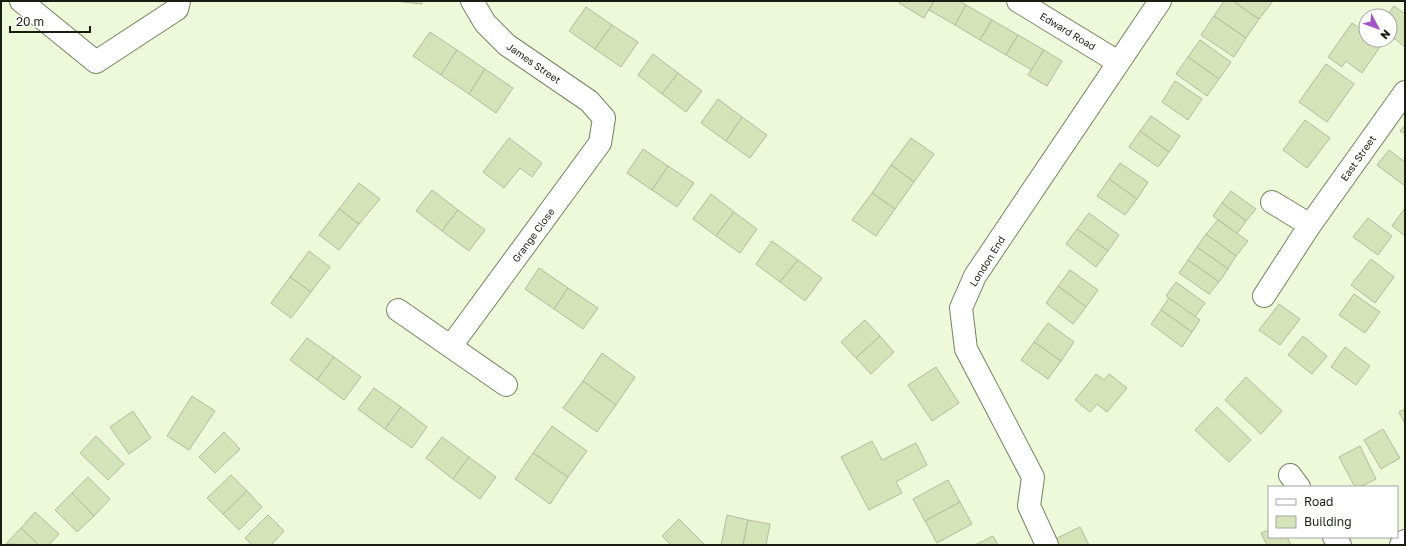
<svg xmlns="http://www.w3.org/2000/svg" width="1406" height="546" font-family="'Golos Text',sans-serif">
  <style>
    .building { fill: #d5e4b8; stroke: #b2bc9e }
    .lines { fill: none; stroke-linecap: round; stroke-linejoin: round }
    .minor-casing { stroke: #778164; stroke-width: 24 }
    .minor { stroke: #fff; stroke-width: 22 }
    .labels { text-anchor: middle; stroke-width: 3; stroke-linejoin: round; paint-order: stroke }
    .street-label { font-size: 10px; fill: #191d11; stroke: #fff }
  </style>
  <rect width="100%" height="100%" fill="#eef9d9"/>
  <g class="building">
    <path d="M394,1H422V4Z"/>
    <path d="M901,1H934L924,18L899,3Z"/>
    <path d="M934,1H960L966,5L955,25L929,10Z"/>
    <path d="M1224,1H1233L1259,19L1246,38L1214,16Z"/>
    <path d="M1233,1H1273L1259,19Z"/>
    <path d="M966,5L992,20L980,40L955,25Z"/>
    <path d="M1394,6L1405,14V47L1390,35V16H1386Z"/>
    <path d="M586,7L612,25L595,49L569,31Z"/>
    <path d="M1214,16L1246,38L1234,57L1201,35Z"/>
    <path d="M992,20L1018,35L1006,55L980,40Z"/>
    <path d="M1352,23L1366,33V40H1376L1382,44L1362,73L1346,61L1342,67L1328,57Z"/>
    <path d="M612,25L638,42L621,67L595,49Z"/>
    <path d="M430,32L457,50L441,75L413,56Z"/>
    <path d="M1018,35L1044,50L1032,70L1006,55Z"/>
    <path d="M1200,40L1231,62L1219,79L1188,57Z"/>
    <path d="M457,50L485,69L469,94L441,75Z"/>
    <path d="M1044,50L1062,61L1047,86L1028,75Z"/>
    <path d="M653,54L678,73L662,94L638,75Z"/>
    <path d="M1188,57L1219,79L1207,96L1176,74Z"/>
    <path d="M1326,64L1354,84L1327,122L1299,102Z"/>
    <path d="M485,69L513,88L496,113L469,94Z"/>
    <path d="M678,73L702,91L686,112L662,94Z"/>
    <path d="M1175,81L1202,99L1188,120L1162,102Z"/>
    <path d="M718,99L742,117L726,141L701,123Z"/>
    <path d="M1151,116L1180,136L1169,152L1140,131Z"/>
    <path d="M742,117L767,135L750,158L726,141Z"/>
    <path d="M1305,120L1330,138L1307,168L1283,150Z"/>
    <path d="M1405,125V134L1400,131Z"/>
    <path d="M1140,131L1169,152L1158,167L1129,147Z"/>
    <path d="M509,138L542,163L532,177L520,168L504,188L483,172Z"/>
    <path d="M911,138L934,154L914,182L891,165Z"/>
    <path d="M643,149L668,166L652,190L627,173Z"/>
    <path d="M1389,150L1405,162V186L1377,165Z"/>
    <path d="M1120,163L1148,182L1137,199L1109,179Z"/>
    <path d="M891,165L914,182L895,209L872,193Z"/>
    <path d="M668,166L694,183L677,207L652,190Z"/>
    <path d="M1109,179L1137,199L1125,215L1097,196Z"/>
    <path d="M359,183L380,199L359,224L339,209Z"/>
    <path d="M432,190L458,210L442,231L416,211Z"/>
    <path d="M1231,191L1256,209L1246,221L1222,203Z"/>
    <path d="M872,193L895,209L876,236L852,220Z"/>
    <path d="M711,194L734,212L716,236L693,219Z"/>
    <path d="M1222,203L1246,221L1237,234L1213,216Z"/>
    <path d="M1405,208V236L1392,226Z"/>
    <path d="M339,209L359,224L339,250L319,235Z"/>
    <path d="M458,210L485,230L469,251L442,231Z"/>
    <path d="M734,212L757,229L740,253L716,236Z"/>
    <path d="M1089,213L1119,235L1108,251L1077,229Z"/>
    <path d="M1368,218L1392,236L1378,255L1353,237Z"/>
    <path d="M1218,220L1248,241L1236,256L1206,234Z"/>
    <path d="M1077,229L1108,251L1096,267L1066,244Z"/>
    <path d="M1206,234L1236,256L1228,269L1197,247Z"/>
    <path d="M772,241L798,260L780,282L756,264Z"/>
    <path d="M1197,247L1228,269L1219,282L1188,260Z"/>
    <path d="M309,251L330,267L311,292L290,277Z"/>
    <path d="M1371,259L1394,277L1375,303L1351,285Z"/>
    <path d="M798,260L822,278L805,301L780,282Z"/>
    <path d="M1188,260L1219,282L1209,294L1179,273Z"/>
    <path d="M539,268L568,288L554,309L525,289Z"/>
    <path d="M1070,270L1098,290L1086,307L1058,286Z"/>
    <path d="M290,277L311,292L291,318L271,303Z"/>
    <path d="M1176,282L1205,303L1195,317L1166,296Z"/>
    <path d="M1058,286L1086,307L1073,324L1046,303Z"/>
    <path d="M568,288L598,308L583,329L554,309Z"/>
    <path d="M1354,294L1380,312L1365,333L1339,315Z"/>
    <path d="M1169,298L1200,320L1192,332L1161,310Z"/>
    <path d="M1279,304L1300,319L1280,345L1259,330Z"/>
    <path d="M1161,310L1192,332L1182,347L1151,324Z"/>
    <path d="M865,320L880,336L856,358L841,342Z"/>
    <path d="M1048,323L1074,342L1061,361L1034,342Z"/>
    <path d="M880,336L894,352L871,374L856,358Z"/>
    <path d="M1303,336L1327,356L1312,374L1288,355Z"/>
    <path d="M307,338L334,357L317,380L290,360Z"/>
    <path d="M1034,342L1061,361L1048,379L1021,360Z"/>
    <path d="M1345,347L1370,366L1356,385L1331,367Z"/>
    <path d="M602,353L635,377L616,405L583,381Z"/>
    <path d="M334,357L361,377L344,400L317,380Z"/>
    <path d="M936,367L959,403L932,421L908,385Z"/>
    <path d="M1096,374L1104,380L1109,374L1127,388L1107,412L1097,404L1090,412L1075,400Z"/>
    <path d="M1246,377L1282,411L1261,434L1225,400Z"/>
    <path d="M583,381L616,405L597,432L563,408Z"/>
    <path d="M374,388L401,407L385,429L358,409Z"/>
    <path d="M192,396L215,411L189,450L167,436Z"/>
    <path d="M401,407L427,427L412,448L385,429Z"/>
    <path d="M1217,407L1251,440L1229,462L1195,430Z"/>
    <path d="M1405,409V424L1399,412Z"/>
    <path d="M133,411L151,438L129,454L110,427Z"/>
    <path d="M552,426L587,451L568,477L533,453Z"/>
    <path d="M1383,429L1400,458L1381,469L1364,440Z"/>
    <path d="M224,432L240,449L215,473L199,457Z"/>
    <path d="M96,436L124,464L108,480L80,453Z"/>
    <path d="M442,437L469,457L453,479L426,458Z"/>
    <path d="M872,441L882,460L916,443L927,465L896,482L902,493L869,510L841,457Z"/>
    <path d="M1360,446L1376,479L1360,487H1355L1339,457Z"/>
    <path d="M533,453L568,477L550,504L515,479Z"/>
    <path d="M469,457L496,477L480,499L453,479Z"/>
    <path d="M231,475L247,491L223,514L207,498Z"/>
    <path d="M88,477L110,499L94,516L72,493Z"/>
    <path d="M948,480L960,502L925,521L913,499Z"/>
    <path d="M247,491L262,507L239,530L223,514Z"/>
    <path d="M72,493L94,516L77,532L55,510Z"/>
    <path d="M960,502L972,524L937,543L925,521Z"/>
    <path d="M35,512L59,534L49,545H39L21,528Z"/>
    <path d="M268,515L284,531L271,545H252L245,538Z"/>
    <path d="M727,515L748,520L743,545H721Z"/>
    <path d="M679,519L704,544L703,545H671L662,536Z"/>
    <path d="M748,520L770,524L766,545H743Z"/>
    <path d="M1080,527L1089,545H1058L1055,539Z"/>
    <path d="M21,528L39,545L6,544Z"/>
    <path d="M1269,530V537H1287L1291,545H1267L1261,533Z"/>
    <path d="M993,536L998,545H975Z"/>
  </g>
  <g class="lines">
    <defs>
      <g id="minor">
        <path d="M21,1L96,62L177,9L179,1"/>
        <path d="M1018,1L1118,62"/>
        <path d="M1272,202L1310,225"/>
        <path d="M1264,296L1310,225L1405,92"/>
        <path d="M398,310L506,385"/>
        <path d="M451,346L600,143L604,118L589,101L507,45L485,23L472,1"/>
        <path d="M1290,475L1299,487"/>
        <path d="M1334,537L1340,545"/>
        <path d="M1047,545L1029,506L1033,477L966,349L961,308L975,276L1160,1"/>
        <path d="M1401,545L1405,541"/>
      </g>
    </defs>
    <use href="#minor" class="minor-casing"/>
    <use href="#minor" class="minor"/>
  </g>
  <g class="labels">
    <g class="street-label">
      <text transform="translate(1068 31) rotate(31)" y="4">Edward Road</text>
      <text transform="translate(534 63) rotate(35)" y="4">James Street</text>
      <text transform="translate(1358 158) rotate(-55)" y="4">East Street</text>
      <text transform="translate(533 235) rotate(-54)" y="4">Grange Close</text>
      <text transform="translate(987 261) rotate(-58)" y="4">London End</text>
    </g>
  </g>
  <rect width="1406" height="546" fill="none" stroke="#191d11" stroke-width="4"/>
  <rect x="1268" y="486" width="130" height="52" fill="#ffffff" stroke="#a3a5a0"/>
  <rect x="1276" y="499" width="20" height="6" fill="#ffffff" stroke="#a3a5a0"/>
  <text x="1304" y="506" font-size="12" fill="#191d11">Road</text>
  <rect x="1276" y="516" width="20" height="12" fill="#d5e4b8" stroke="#a3a5a0"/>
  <text x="1304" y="526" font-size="12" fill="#191d11">Building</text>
  <g transform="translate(1378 28) rotate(131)"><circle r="19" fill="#ffffff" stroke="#a3a5a0"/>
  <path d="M0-3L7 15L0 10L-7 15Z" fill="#a154c6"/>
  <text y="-6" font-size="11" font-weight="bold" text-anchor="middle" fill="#191d11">N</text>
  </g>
  <path d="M10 26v6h80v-6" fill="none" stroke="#191d11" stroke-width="2"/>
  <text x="16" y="26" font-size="12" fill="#191d11" stroke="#ffffff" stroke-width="3" paint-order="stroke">20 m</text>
</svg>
